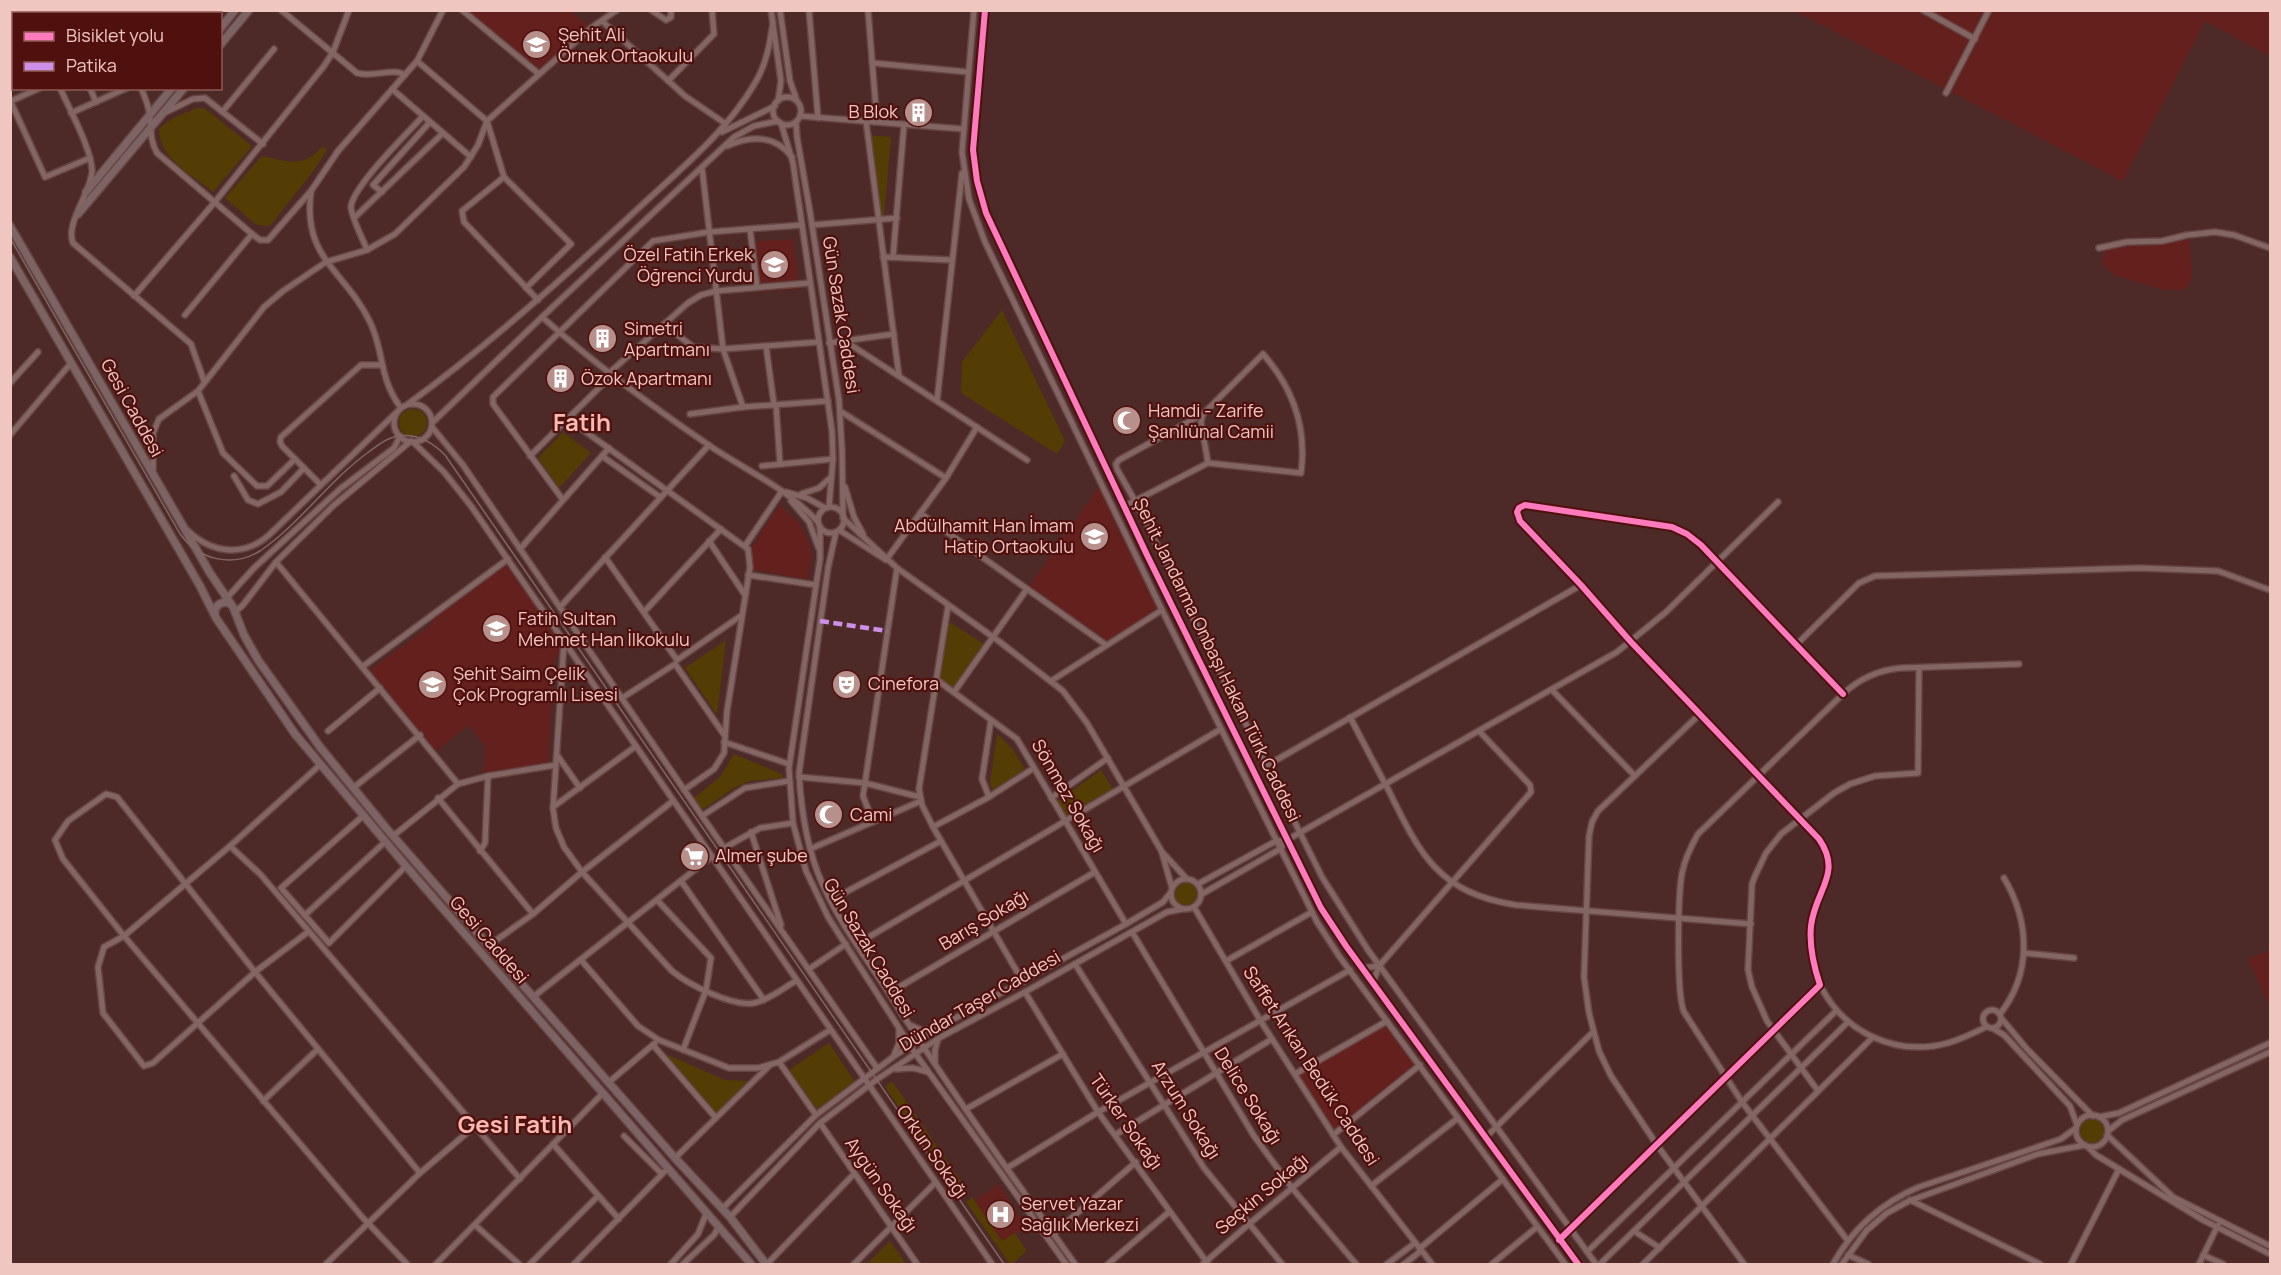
<svg xmlns="http://www.w3.org/2000/svg" width="2281" height="1275" font-family="Manrope,sans-serif">
  <style>
    .built { fill: #64201d }
    .green { fill: #543c05 }
    .lines { fill: none; stroke-linecap: round; stroke-linejoin: round }
    .minor-casing { stroke: #664644; stroke-width: 8 }
    .major-casing { stroke: #664644; stroke-width: 10 }
    .minor { stroke: #836664; stroke-width: 5 }
    .major { stroke: #7c6465; stroke-width: 7 }
    .tram { stroke: #816664; stroke-width: 1.5 }
    .quiet { stroke: #ce8fe9; stroke-width: 4.5; stroke-dasharray: 9 4.5; stroke-linecap: butt }
    .cycleway-casing { stroke: #50100e; stroke-width: 10 }
    .cycleway { stroke: #fd7abc; stroke-width: 6 }
    .labels { text-anchor: middle; stroke-width: 4.5; stroke-linejoin: round; paint-order: stroke }
    .poi-label { font-size: 18px; fill: #f0c6c1; stroke: #50100e; text-anchor: start }
    .street-label { font-size: 18px; fill: #f0c6c1; stroke: #50100e }
    .district-label { font-size: 24px; font-weight: bold; fill: #f9b8b0; stroke: #50100e }
  </style>
  <rect width="100%" height="100%" fill="#4d2a27"/>
  <g class="built">
    <path d="M456,11H570L591,28L539,74Z"/>
    <path d="M1795,11H2270V56L2205,21L2123,181Z"/>
    <path d="M793,239L800,289L755,292L748,242Z"/>
    <path d="M2189,239L2192,277L2188,286L2182,290H2165L2114,275L2101,263L2106,250L2126,244H2161Z"/>
    <path d="M1101,484L1162,610L1106,645L1027,589Z"/>
    <path d="M779,505L799,523L810,545L811,557L808,580L752,569L751,548Z"/>
    <path d="M508,559L564,641L553,664L548,766L483,776L485,746L469,725L436,751L368,671L433,624L428,617Z"/>
    <path d="M2270,950V1007L2248,959Z"/>
    <path d="M1387,1021L1420,1065L1333,1135L1295,1074Z"/>
    <path d="M998,1184L1026,1226L1002,1243L973,1202Z"/>
  </g>
  <g class="green">
    <path d="M197,108H204L252,146L213,192C192,175 159,158 159,129C169,118 183,114 197,108Z"/>
    <path d="M868,135L891,137L884,218H879Z"/>
    <path d="M323,146L327,150L314,170L270,226L257,225L225,198L262,156C289,161 302,169 323,146Z"/>
    <path d="M1002,310L1065,441L1057,454L961,393L962,362Z"/>
    <circle cx="413" cy="423" r="14"/>
    <path d="M563,432L591,453L559,488L538,458Z"/>
    <path d="M951,623L984,644L952,689L939,680L948,625Z"/>
    <path d="M726,640L717,715L685,668Z"/>
    <path d="M997,734L1012,748L1026,771L993,793L990,784Z"/>
    <path d="M734,754L782,774L783,778L750,781L734,788L702,810L694,798L721,776Z"/>
    <path d="M1101,770L1114,791L1064,820L1055,803Z"/>
    <circle cx="1186" cy="894" r="11"/>
    <path d="M829,1043L855,1082L817,1109L789,1070Z"/>
    <path d="M668,1055L725,1080L748,1081L715,1116L667,1058Z"/>
    <path d="M892,1081L969,1193L962,1198L885,1087Z"/>
    <circle cx="2092" cy="1131" r="12"/>
    <path d="M972,1197L1002,1241L1015,1233L1027,1251L1012,1264H1010L966,1202Z"/>
    <path d="M890,1241L906,1264H867Z"/>
  </g>
  <g class="lines">
    <defs>
      <g id="minor">
        <path d="M25,10L27,14"/>
        <path d="M56,10L57,14"/>
        <path d="M110,10L111,14"/>
        <path d="M281,10L357,73C373,78 393,67 405,75"/>
        <path d="M462,10L539,74"/>
        <path d="M651,10L666,20L671,17V10"/>
        <path d="M771,10L781,81L778,101"/>
        <path d="M780,10L790,81L797,101"/>
        <path d="M809,10L818,118"/>
        <path d="M868,10L877,122"/>
        <path d="M974,10L962,152L969,199L985,242L1162,610L1317,922L1339,956L1565,1264"/>
        <path d="M985,10L973,150L977,181L986,213L1147,555L1321,908L1346,946L1578,1264"/>
        <path d="M1923,10L1975,39"/>
        <path d="M166,14L168,10"/>
        <path d="M602,21L685,96L726,124"/>
        <path d="M417,61L487,121L504,177L571,244L526,288"/>
        <path d="M872,63L968,72"/>
        <path d="M668,81L714,34L712,10"/>
        <path d="M60,88C69,108 93,152 92,172C90,194 65,224 73,243L191,344L204,381"/>
        <path d="M90,88L96,102"/>
        <path d="M141,88C145,97 149,107 150,116C151,130 150,141 157,153L252,234L260,240H268L311,191L338,151L417,61L443,10"/>
        <path d="M392,89L471,157"/>
        <path d="M1946,93L1989,10"/>
        <circle cx="787" cy="111" r="14"/>
        <path d="M10,100L45,177L90,158"/>
        <path d="M11,101L40,88"/>
        <path d="M223,111L274,49"/>
        <path d="M71,113L127,88"/>
        <path d="M164,113L193,99L205,98L263,144"/>
        <path d="M800,116L963,129"/>
        <path d="M866,121L899,376"/>
        <path d="M796,122L797,137L810,212L839,400L842,450L843,515"/>
        <path d="M781,123L793,163L832,431L833,459L829,507"/>
        <path d="M722,132L775,106"/>
        <path d="M727,146C751,135 775,135 792,157"/>
        <path d="M702,168L723,349L743,407"/>
        <path d="M504,177L462,211L464,222L538,300"/>
        <path d="M311,192C302,259 345,270 370,322C385,353 378,377 401,408"/>
        <path d="M382,192L373,185L430,122"/>
        <path d="M354,218L443,133"/>
        <path d="M812,225L897,218"/>
        <path d="M750,229L757,287"/>
        <path d="M2099,248L2127,242L2162,241L2187,235L2215,232L2234,235L2270,248"/>
        <path d="M367,250C364,241 350,215 351,206C355,184 406,135 423,116"/>
        <path d="M883,257L952,260"/>
        <path d="M893,257L904,125"/>
        <path d="M134,296L214,203L324,66L333,52L349,10"/>
        <path d="M185,315L252,234"/>
        <path d="M542,317C596,365 654,408 713,448C748,471 789,490 818,522"/>
        <path d="M664,324L693,347L723,349L819,342"/>
        <path d="M845,341L1027,460"/>
        <path d="M829,343L894,334"/>
        <path d="M766,346L774,405"/>
        <path d="M609,373L688,303L701,295L716,291L810,283"/>
        <path d="M10,383L38,352"/>
        <path d="M198,391L223,453L257,486H267L295,459"/>
        <path d="M937,401L962,173"/>
        <path d="M408,404C491,343 568,274 644,203C684,166 727,131 755,83C766,65 770,44 773,22"/>
        <circle cx="413" cy="423" r="19"/>
        <path d="M776,405L780,464"/>
        <path d="M840,411L946,478"/>
        <path d="M690,414L743,407L828,401"/>
        <path d="M1203,414L1119,460L1116,464L1117,469L1135,501L1322,877L1368,950L1596,1264"/>
        <path d="M568,419L748,549L750,567L727,711L724,753L714,769L684,790"/>
        <path d="M432,423L542,317L734,137L754,126L778,121"/>
        <path d="M432,427L463,465L702,816L877,1068"/>
        <path d="M10,435L71,363"/>
        <path d="M413,442L444,472L471,506L992,1264"/>
        <path d="M530,456L612,375"/>
        <path d="M602,456L660,497"/>
        <path d="M762,466L833,459"/>
        <path d="M153,475V433L159,419L198,391L264,307L283,291L326,262L367,250L395,234L464,167L478,145L487,121L591,28L617,10"/>
        <path d="M234,476L248,500L258,504L281,492L304,468"/>
        <path d="M321,485L282,446L280,442L281,437L361,365H381"/>
        <path d="M845,487L854,517L863,534"/>
        <path d="M786,492L807,498L825,508"/>
        <path d="M801,494L819,488L831,477"/>
        <path d="M563,500L493,404V397L653,241L709,232L802,225"/>
        <path d="M791,501L809,522L819,549"/>
        <path d="M1125,506L1208,463L1301,473C1307,428 1293,388 1263,354L1203,414L1201,422L1208,463"/>
        <circle cx="831" cy="520" r="13"/>
        <path d="M920,513L1106,645"/>
        <path d="M843,518L897,568L1000,642L1063,691L1087,723L1162,852L1186,878"/>
        <path d="M820,528V559L789,768L793,823L806,871L828,917L915,1053L1066,1264"/>
        <path d="M187,530C211,553 243,558 269,535L398,411"/>
        <path d="M839,530L886,560L946,478L977,427"/>
        <path d="M836,532L828,568L799,773C801,810 807,849 822,883C839,923 867,959 890,995C948,1087 1012,1176 1075,1264"/>
        <path d="M709,541L745,595"/>
        <path d="M745,546L782,491"/>
        <path d="M520,549L609,448"/>
        <path d="M605,557L677,660L742,615"/>
        <path d="M276,562L458,784L393,836"/>
        <path d="M748,575L816,585"/>
        <path d="M225,600L254,568L340,489L394,448L400,436"/>
        <path d="M561,606L709,445"/>
        <path d="M948,606L919,789L922,805L933,827L1023,982"/>
        <path d="M235,612L243,605L276,562L333,506L411,441"/>
        <path d="M644,612L721,529"/>
        <path d="M564,641L553,809L556,828L564,847L582,872L672,971C689,985 733,1007 754,1003C769,1000 783,988 796,981"/>
        <path d="M1797,644L1859,583L1875,576L2139,568L2218,571L2270,590"/>
        <path d="M362,667L508,559"/>
        <path d="M937,680L1017,739L1126,924"/>
        <path d="M1051,681L1162,610"/>
        <path d="M1552,690L1635,776"/>
        <path d="M954,692L1027,589"/>
        <path d="M622,698L675,664L725,736"/>
        <path d="M1700,714L1598,811L1592,822L1589,836L1584,977L1589,1013L1599,1051L1611,1076L1657,1145L1744,1264"/>
        <path d="M1350,717C1363,742 1376,767 1389,791C1420,855 1439,893 1516,905L1751,924"/>
        <path d="M328,731L380,688"/>
        <path d="M724,742L789,764"/>
        <path d="M557,755L580,788"/>
        <path d="M321,764L230,846L124,936L363,1218L407,1264"/>
        <path d="M1266,766L1581,585"/>
        <path d="M799,777L865,783L920,797"/>
        <path d="M458,784L488,776L556,765"/>
        <path d="M353,788L420,735"/>
        <path d="M989,797L982,779L991,720"/>
        <path d="M438,798L533,914"/>
        <path d="M1051,798L1108,758"/>
        <path d="M553,807L636,746"/>
        <path d="M364,815L281,888L329,943L406,866"/>
        <path d="M702,816L745,788L789,781"/>
        <path d="M873,822L863,796L897,568"/>
        <path d="M933,827L989,797L1034,768"/>
        <path d="M751,832L781,925"/>
        <path d="M230,846L261,875L520,1179"/>
        <path d="M724,848L760,828L793,823"/>
        <path d="M810,849L921,801"/>
        <path d="M480,851L485,843L488,776"/>
        <path d="M1162,853L1172,888"/>
        <circle cx="1186" cy="894" r="15"/>
        <path d="M681,881L764,1000"/>
        <path d="M1198,884L1276,841L1287,840"/>
        <path d="M1202,894L1280,849L1287,840L1617,652L1666,612L1778,502"/>
        <path d="M657,900L711,958L706,990L683,1050"/>
        <path d="M831,900L941,841"/>
        <path d="M1194,907L1260,1020L1341,1147L1432,1264"/>
        <path d="M305,915L385,842"/>
        <path d="M308,932L255,972L153,1063L144,1066L103,1013L98,967L104,947L124,936L63,859L55,840L68,821L106,794L117,797L255,972L420,1173"/>
        <path d="M1132,932L1254,1136L1292,1188L1356,1264"/>
        <path d="M857,944L1221,729"/>
        <path d="M488,946L533,914L582,872L673,801"/>
        <path d="M2024,953L2074,958"/>
        <path d="M581,960L638,1026L659,1040L729,1068H758L779,1062L830,1030"/>
        <path d="M1226,961L1312,912"/>
        <path d="M1075,964L1204,1168L1282,1264"/>
        <path d="M1362,968L1379,966"/>
        <path d="M809,969L846,944"/>
        <path d="M1373,983L1379,966L1531,792L1530,785L1479,731"/>
        <path d="M1820,985C1844,1033 1896,1057 1948,1043C1961,1039 1974,1033 1986,1027"/>
        <path d="M1025,992L1098,1112L1208,1264"/>
        <path d="M889,993L1095,872"/>
        <path d="M533,997L711,857"/>
        <circle cx="1992" cy="1019" r="9"/>
        <path d="M2000,1014C2032,973 2030,922 2004,878"/>
        <path d="M2002,1019L2027,1049L2093,1116"/>
        <path d="M910,1025L921,1030H933"/>
        <path d="M1994,1029L2004,1035L2070,1106L2077,1125"/>
        <path d="M653,1045L716,1118"/>
        <path d="M894,1055L899,1043V1029"/>
        <path d="M779,1062L816,1115"/>
        <path d="M935,1062V1050L938,1039"/>
        <path d="M896,1069L913,1068L928,1072"/>
        <path d="M1295,1074L1387,1021"/>
        <path d="M608,1083L655,1043"/>
        <path d="M1818,1091L1767,1021L1752,987L1748,970L1752,884L1755,876L1766,853L1781,834L1834,793L1850,784L1875,776L1918,773L1919,668"/>
        <path d="M263,1101L318,1049"/>
        <path d="M966,1109L1063,1054"/>
        <circle cx="2092" cy="1131" r="16"/>
        <path d="M2099,1117L2119,1113L2270,1043"/>
        <path d="M820,1123L917,1264"/>
        <path d="M2108,1131L2122,1120L2270,1052"/>
        <path d="M1115,1135L1272,1039"/>
        <path d="M1333,1135L1420,1065"/>
        <path d="M2107,1135L2173,1197L2270,1246"/>
        <path d="M624,1136L662,1174"/>
        <path d="M1486,1137L1593,1032"/>
        <path d="M553,1144L619,1219"/>
        <path d="M2088,1147L2096,1155L2203,1220L2270,1254"/>
        <path d="M675,1158L770,1065"/>
        <path d="M1007,1168L1098,1112L1350,970"/>
        <path d="M1371,1186L1458,1118"/>
        <path d="M1910,1200L2040,1264"/>
        <path d="M722,1209L816,1115L893,1057L934,1030L1126,924L1163,902L1171,892"/>
        <path d="M730,1217L820,1123L876,1080L939,1038L1025,992L1167,912L1183,909"/>
        <path d="M475,1225L519,1264"/>
        <path d="M1634,1231L1660,1248"/>
        <path d="M1053,1234L1136,1162"/>
        <path d="M1559,1240L1820,985C1814,967 1809,946 1811,926C1815,890 1843,874 1819,839L1631,642L1581,585L1520,521L1517,512L1519,508L1525,505L1672,527L1687,534L1701,545L1843,694"/>
        <path d="M1848,1241L1742,1102L1684,1012C1676,993 1678,895 1682,873C1685,859 1691,846 1698,834L1843,694C1860,678 1878,670 1901,668L2019,664"/>
        <path d="M1419,1249L1503,1179"/>
        <path d="M1587,1252L1836,1011"/>
        <path d="M1848,1255L1868,1264"/>
        <path d="M2203,1255L2223,1264"/>
        <path d="M326,1264L420,1173L475,1126"/>
        <path d="M436,1264L603,1093"/>
        <path d="M530,1264L598,1196"/>
        <path d="M574,1264L668,1168"/>
        <path d="M671,1264L698,1234L706,1214"/>
        <path d="M683,1264L714,1235L718,1228"/>
        <path d="M767,1264L854,1174"/>
        <path d="M854,1264L935,1183"/>
        <path d="M1108,1264L1169,1212"/>
        <path d="M1203,1264L1249,1224L1341,1147"/>
        <path d="M1387,1264L1415,1243"/>
        <path d="M1404,1264L1421,1251"/>
        <path d="M1492,1264L1537,1227"/>
        <path d="M1600,1264L1848,1022"/>
        <path d="M1643,1264L1872,1038"/>
        <path d="M1833,1264C1853,1228 1881,1203 1919,1187L2061,1139L2076,1128"/>
        <path d="M1842,1264L1867,1230L1887,1213L1909,1201L2038,1154L2085,1145"/>
        <path d="M2071,1264L2119,1169"/>
        <path d="M2199,1264L2218,1225"/>
      </g>
      <g id="major">
        <path d="M220,29L235,10"/>
        <path d="M220,45L249,10"/>
        <path d="M86,192L172,88"/>
        <path d="M78,214L184,88"/>
        <path d="M10,226L210,573L233,607L244,635L258,660L320,747L386,828L514,975L675,1158L730,1217L766,1264"/>
        <path d="M10,257L200,586L216,618L295,734L406,866L751,1264"/>
        <path d="M215,615C214,606 220,601 229,603"/>
      </g>
    </defs>
    <use href="#minor" class="minor-casing"/>
    <use href="#major" class="major-casing"/>
    <use href="#minor" class="minor"/>
    <use href="#major" class="major"/>
    <path class="tram" d="M10,238L180,534C199,560 232,568 260,551C301,523 330,479 370,451C378,445 385,439 394,437C414,432 431,441 445,455L1004,1264"/>
    <path class="quiet" d="M820,621L887,631"/>
    <defs>
      <g id="cycleway">
        <path d="M985,10L973,150L977,181L986,213L1147,555L1321,908L1346,946L1578,1264"/>
        <path d="M1559,1240L1820,985C1814,967 1809,946 1811,926C1815,890 1843,874 1819,839L1631,642L1581,585L1520,521L1517,512L1519,508L1525,505L1672,527L1687,534L1701,545L1843,694"/>
      </g>
    </defs>
    <use href="#cycleway" class="cycleway-casing"/>
    <use href="#cycleway" class="cycleway"/>
  </g>
  <defs>
    <symbol id="school-disc" viewBox="-11 -11 22 22"><circle r="9.5" fill="#b78f8b" stroke="#50100e"/><path d="M0-5L7-2L0 1L-7-2ZM-4 1L0 2.5L4 1V4Q0 6-4 4Z" fill="#fff"/></symbol>
    <symbol id="building-disc" viewBox="-11 -11 22 22"><circle r="9.5" fill="#b78f8b" stroke="#50100e"/><path d="M-4-6H4V6H1V3H-1V6H-4ZM-2.5-4.3h1.7v1.8h-1.7ZM.8-4.3h1.7v1.8H.8ZM-2.5-1h1.7V.8h-1.7ZM.8-1h1.7V.8H.8Z" fill="#fff"/></symbol>
    <symbol id="mosque-disc" viewBox="-11 -11 22 22"><circle r="9.5" fill="#b78f8b" stroke="#50100e"/><path d="M3.5-4.9A6 6 0 1 0 3.5 4.9A5 5 0 1 1 3.5-4.9Z" fill="#fff"/></symbol>
    <symbol id="theatre-disc" viewBox="-11 -11 22 22"><circle r="9.5" fill="#b78f8b" stroke="#50100e"/><path d="M-5-5.5Q0-4 5-5.5V0Q5 5 0 6Q-5 5-5 0ZM-3.3-2.5H-1v1.5H-3.3ZM1-2.5H3.3v1.5H1ZM-2.8 1Q0 5.5 2.8 1Z" fill="#fff"/></symbol>
    <symbol id="supermarket-disc" viewBox="-11 -11 22 22"><circle r="9.5" fill="#b78f8b" stroke="#50100e"/><path d="M-6-5.5h2.5l.6 2H6L4.5 2H-2.5L-4.4-4H-6ZM-1.5 3.2a1.3 1.3 0 1 0 .1 0ZM3 3.2a1.3 1.3 0 1 0 .1 0Z" fill="#fff"/></symbol>
    <symbol id="hospital-disc" viewBox="-11 -11 22 22"><circle r="9.5" fill="#b78f8b" stroke="#50100e"/><path d="M-5-5h3v3.5h4V-5h3V5h-3V1.5h-4V5h-3Z" fill="#fff"/></symbol>
  </defs>
  <g fill-rule="evenodd">
    <use href="#school-disc" x="520" y="28" width="33" height="33"/>
    <use href="#building-disc" x="902" y="96" width="33" height="33"/>
    <use href="#school-disc" x="758" y="248" width="33" height="33"/>
    <use href="#building-disc" x="586" y="322" width="33" height="33"/>
    <use href="#building-disc" x="544" y="362" width="33" height="33"/>
    <use href="#mosque-disc" x="1110" y="404" width="33" height="33"/>
    <use href="#school-disc" x="1078" y="520" width="33" height="33"/>
    <use href="#school-disc" x="480" y="612" width="33" height="33"/>
    <use href="#school-disc" x="416" y="668" width="33" height="33"/>
    <use href="#theatre-disc" x="830" y="668" width="33" height="33"/>
    <use href="#mosque-disc" x="812" y="798" width="33" height="33"/>
    <use href="#supermarket-disc" x="678" y="840" width="33" height="33"/>
    <use href="#hospital-disc" x="984" y="1198" width="33" height="33"/>
  </g>
  <g class="labels">
    <g class="poi-label">
      <text x="558" y="41">Şehit Ali<tspan x="558" dy="21">Örnek Ortaokulu</tspan></text>
      <text x="898" y="118" text-anchor="end">B Blok</text>
      <text x="753" y="261" text-anchor="end">Özel Fatih Erkek<tspan x="753" dy="21">Öğrenci Yurdu</tspan></text>
      <text x="624" y="335">Simetri<tspan x="624" dy="21">Apartmanı</tspan></text>
      <text x="581" y="385">Özok Apartmanı</text>
      <text x="1148" y="417">Hamdi - Zarife<tspan x="1148" dy="21">Şanlıünal Camii</tspan></text>
      <text x="1074" y="532" text-anchor="end">Abdülhamit Han İmam<tspan x="1074" dy="21">Hatip Ortaokulu</tspan></text>
      <text x="518" y="625">Fatih Sultan<tspan x="518" dy="21">Mehmet Han İlkokulu</tspan></text>
      <text x="453" y="680">Şehit Saim Çelik<tspan x="453" dy="21">Çok Programlı Lisesi</tspan></text>
      <text x="868" y="690">Cinefora</text>
      <text x="850" y="821">Cami</text>
      <text x="715" y="862">Almer şube</text>
      <text x="1021" y="1210">Servet Yazar<tspan x="1021" dy="21">Sağlık Merkezi</tspan></text>
    </g>
    <g class="street-label">
      <text transform="translate(841 315) rotate(81)" y="6">Gün Sazak Caddesi</text>
      <text transform="translate(132 408) rotate(61)" y="6">Gesi Caddesi</text>
      <text transform="translate(1217 660) rotate(64)" y="6">Şehit Jandarma Onbaşı Hakan Türk Caddesi</text>
      <text transform="translate(1068 796) rotate(60)" y="6">Sönmez Sokağı</text>
      <text transform="translate(984 920) rotate(-31)" y="6">Barış Sokağı</text>
      <text transform="translate(489 940) rotate(49)" y="6">Gesi Caddesi</text>
      <text transform="translate(869 948) rotate(59)" y="6">Gün Sazak Caddesi</text>
      <text transform="translate(980 1001) rotate(-30)" y="6">Dündar Taşer Caddesi</text>
      <text transform="translate(1311 1066) rotate(57)" y="6">Saffet Arıkan Bedük Caddesi</text>
      <text transform="translate(1248 1096) rotate(58)" y="6">Delice Sokağı</text>
      <text transform="translate(1186 1110) rotate(58)" y="6">Arzum Sokağı</text>
      <text transform="translate(1126 1122) rotate(55)" y="6">Türker Sokağı</text>
      <text transform="translate(932 1152) rotate(55)" y="6">Orkun Sokağı</text>
      <text transform="translate(881 1185) rotate(55)" y="6">Aygün Sokağı</text>
      <text transform="translate(1262 1194) rotate(-40)" y="6">Seçkin Sokağı</text>
    </g>
    <g class="district-label">
      <text x="582" y="431">Fatih</text>
      <text x="515" y="1133">Gesi Fatih</text>
    </g>
  </g>
  <rect width="2281" height="1275" fill="none" stroke="#f0c6c1" stroke-width="24"/>
  <rect x="12" y="12" width="210" height="78" fill="#50100e" stroke="#905956" stroke-width="1.5"/>
  <rect x="24" y="32" width="30" height="9" fill="#fd7abc" stroke="#905956" stroke-width="1.5"/>
  <text x="66" y="42" font-size="18" fill="#f0c6c1">Bisiklet yolu</text>
  <rect x="24" y="62" width="30" height="9" fill="#ce8fe9" stroke="#905956" stroke-width="1.5"/>
  <text x="66" y="72" font-size="18" fill="#f0c6c1">Patika</text>
</svg>
